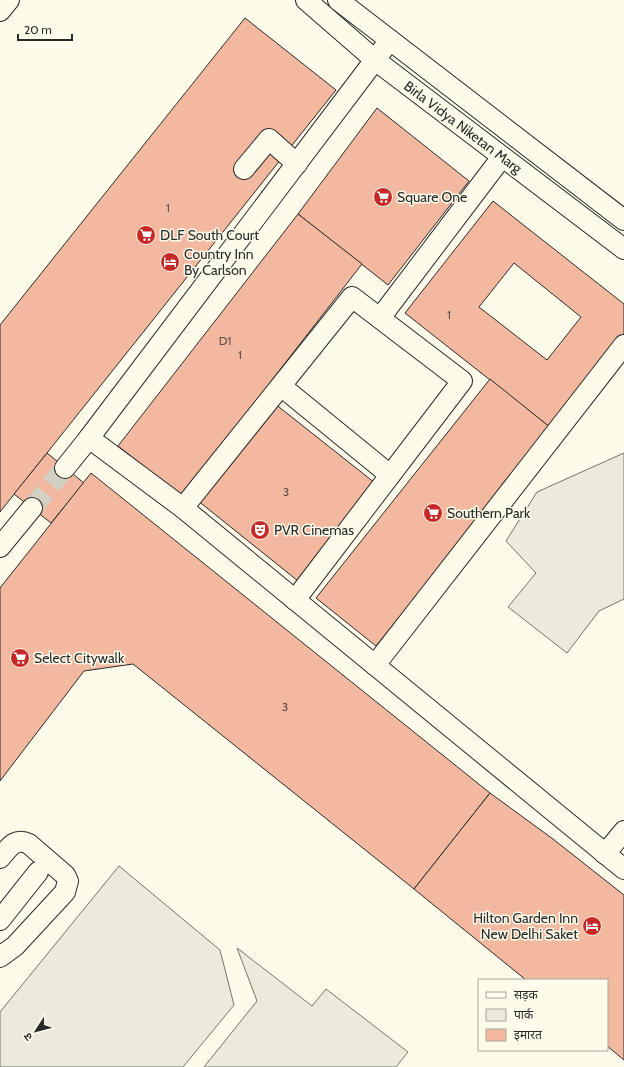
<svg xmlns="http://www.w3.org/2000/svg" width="624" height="1067" font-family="Cabin,'Noto Sans Devanagari',sans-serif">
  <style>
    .green { fill: #ecebdb; stroke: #74746e }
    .building { fill: #f2b8a0; stroke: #2b2b2b; fill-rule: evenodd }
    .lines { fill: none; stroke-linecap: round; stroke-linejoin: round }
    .minor-tunnel { stroke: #d3d1c4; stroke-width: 20; stroke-dasharray: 20 10; stroke-linecap: butt }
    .minor-casing { stroke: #2b2b2b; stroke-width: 22 }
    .minor { stroke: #fdfbea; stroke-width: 20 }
    .labels { text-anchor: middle; stroke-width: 3; stroke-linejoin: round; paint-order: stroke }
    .number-label { font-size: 12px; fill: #5d4e48 }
    .street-label { font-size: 14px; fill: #2b2b2b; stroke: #fdfbea }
    .poi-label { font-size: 14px; fill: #2b2b2b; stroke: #fdfbea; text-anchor: start }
  </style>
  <rect width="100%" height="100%" fill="#fdfbea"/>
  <g class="green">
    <path d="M624,453V599L599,611L567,653L508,607L536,573L506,541L537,492Z"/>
    <path d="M119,866L220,950L234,1005L183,1067H0V1012Z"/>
    <path d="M237,948L312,1006L326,989L408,1052L396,1067H204L257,1001Z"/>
  </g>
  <g class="building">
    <path d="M245,18L336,90L0,512V325Z"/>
    <path d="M377,108L469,181L388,285L298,214Z"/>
    <path d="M493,201L624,304V335L551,428L405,313ZM514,263L581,317L547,360L479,307Z"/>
    <path d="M298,214L362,264L182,496L118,446Z"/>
    <path d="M490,379L551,428L376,646L316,598Z"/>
    <path d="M274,403L375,483L298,581L197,500Z"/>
    <path d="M47,453L84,483L51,523L14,494Z"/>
    <path d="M91,473L490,793L414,889L133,664L84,671L0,781V588Z"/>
    <path d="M490,793L553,839L624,895V1060L607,1046V980H526L414,889Z"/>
  </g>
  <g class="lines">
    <path class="minor-tunnel" d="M32,508L65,468"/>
    <defs>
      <g id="minor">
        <path d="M306,0L375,60L624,249"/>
        <path d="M338,0L624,220"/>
        <path d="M0,11L9,0"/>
        <path d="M244,169L269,139L297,164"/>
        <path d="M380,318L502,157"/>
        <path d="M281,386L390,475"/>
        <path d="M89,438L183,508L624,869"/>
        <path d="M65,468L89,438L390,40"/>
        <path d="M183,508L352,297L462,381L295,600"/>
        <path d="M0,547L32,508"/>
        <path d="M375,665L624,345"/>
        <path d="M605,854L624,831"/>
        <path d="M0,858C9,848 14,837 29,844L65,875L68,881L65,892L15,946L0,957"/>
        <path d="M0,920L38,872"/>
      </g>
    </defs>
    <use href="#minor" class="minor-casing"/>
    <use href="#minor" class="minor"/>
  </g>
  <defs>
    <symbol id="supermarket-disc" viewBox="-11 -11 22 22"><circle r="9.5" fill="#c62828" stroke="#fdfbea"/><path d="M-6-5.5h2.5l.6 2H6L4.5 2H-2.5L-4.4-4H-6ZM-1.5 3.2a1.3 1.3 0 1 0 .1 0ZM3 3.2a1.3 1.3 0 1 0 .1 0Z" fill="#fff"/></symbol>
    <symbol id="hotel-disc" viewBox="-11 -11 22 22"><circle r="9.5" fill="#c62828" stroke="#fdfbea"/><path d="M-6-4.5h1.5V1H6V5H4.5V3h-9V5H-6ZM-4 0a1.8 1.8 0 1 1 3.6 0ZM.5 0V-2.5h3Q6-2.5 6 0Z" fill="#fff"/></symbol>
    <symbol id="theatre-disc" viewBox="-11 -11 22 22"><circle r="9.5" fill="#c62828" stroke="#fdfbea"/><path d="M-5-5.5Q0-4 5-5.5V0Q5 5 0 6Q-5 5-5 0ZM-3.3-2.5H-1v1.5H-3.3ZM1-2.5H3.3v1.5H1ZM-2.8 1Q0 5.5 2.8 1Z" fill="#fff"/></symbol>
  </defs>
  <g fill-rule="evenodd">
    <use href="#supermarket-disc" x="372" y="186" width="22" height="22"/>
    <use href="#supermarket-disc" x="135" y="224" width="22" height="22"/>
    <use href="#hotel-disc" x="159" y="251" width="22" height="22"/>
    <use href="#supermarket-disc" x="422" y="502" width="22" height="22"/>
    <use href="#theatre-disc" x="249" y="519" width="22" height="22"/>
    <use href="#supermarket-disc" x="9" y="647" width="22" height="22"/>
    <use href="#hotel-disc" x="581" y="915" width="22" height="22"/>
  </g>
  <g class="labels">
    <g class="number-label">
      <text x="168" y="212">1</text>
      <text x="449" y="319">1</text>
      <text x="225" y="345">D1</text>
      <text x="240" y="359">1</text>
      <text x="286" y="496">3</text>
      <text x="285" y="711">3</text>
    </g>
    <g class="street-label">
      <text transform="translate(463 127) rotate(37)" y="5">Birla Vidya Niketan Marg</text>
    </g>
    <g class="poi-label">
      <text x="397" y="202">Square One</text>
      <text x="160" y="240">DLF South Court</text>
      <text x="184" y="259">Country Inn<tspan x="184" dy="16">By Carlson</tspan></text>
      <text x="447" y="518">Southern Park</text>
      <text x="274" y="535">PVR Cinemas</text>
      <text x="34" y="663">Select Citywalk</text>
      <text x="578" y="923" text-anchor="end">Hilton Garden Inn<tspan x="578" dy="16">New Delhi Saket</tspan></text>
    </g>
  </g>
  <rect x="478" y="979" width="130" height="72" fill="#fdfbea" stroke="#a9a89e"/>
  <rect x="486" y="992" width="20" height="6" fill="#fdfbea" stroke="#a9a89e"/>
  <text x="514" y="999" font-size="12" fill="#2b2b2b">सड़क</text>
  <rect x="486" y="1009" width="20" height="12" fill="#ecebdb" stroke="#a9a89e"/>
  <text x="514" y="1019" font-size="12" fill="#2b2b2b">पार्क</text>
  <rect x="486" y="1029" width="20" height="12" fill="#f2b8a0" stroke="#a9a89e"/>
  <text x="514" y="1039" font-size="12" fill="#2b2b2b">इमारत</text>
  <g transform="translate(36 1031) rotate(234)" stroke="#fdfbea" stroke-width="3" paint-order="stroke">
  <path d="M0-3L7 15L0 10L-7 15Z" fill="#2b2b2b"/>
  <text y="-6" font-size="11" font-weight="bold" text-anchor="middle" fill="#2b2b2b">उ</text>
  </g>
  <path d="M18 34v6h54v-6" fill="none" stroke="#2b2b2b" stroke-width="2"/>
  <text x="24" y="34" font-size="12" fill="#2b2b2b" stroke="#fdfbea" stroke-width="3" paint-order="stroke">20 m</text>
</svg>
